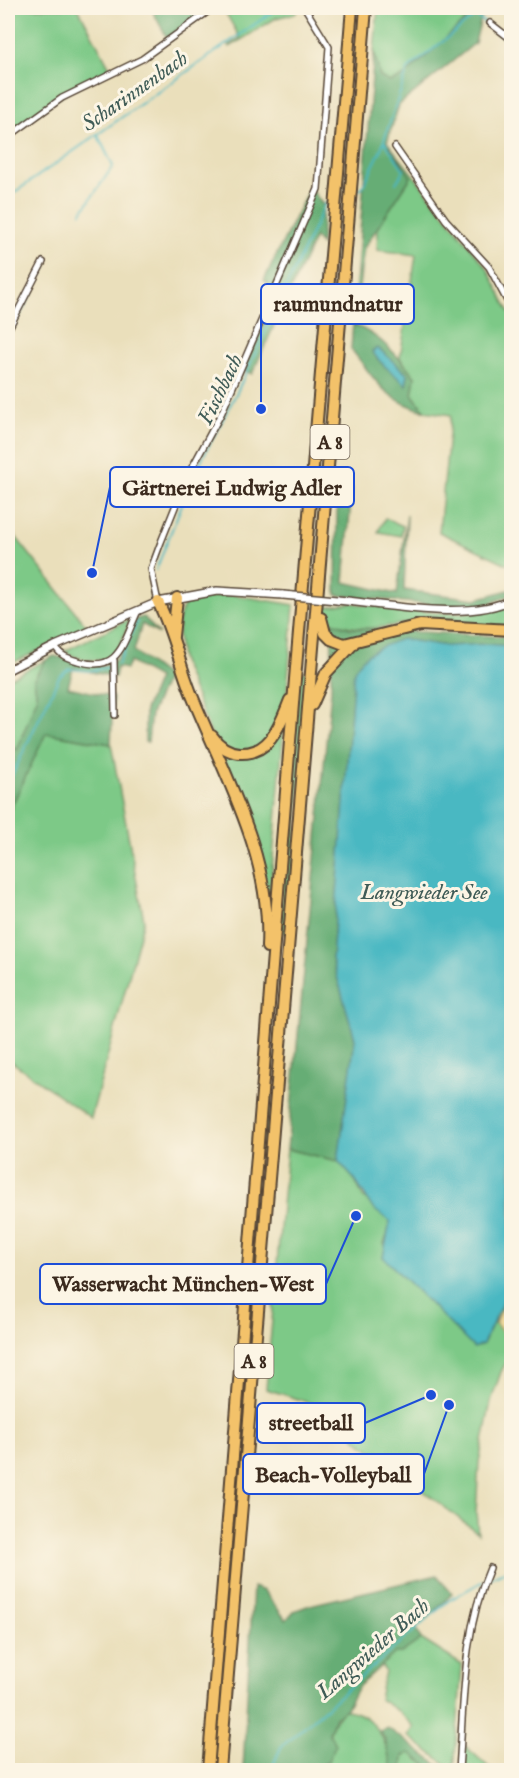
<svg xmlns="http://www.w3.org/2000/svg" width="519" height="1778" font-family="'IM FELL English',serif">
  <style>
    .green { fill: #7dc987; stroke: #5c7a52; stroke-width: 1.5 }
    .forest { fill: #66ad74; stroke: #506c49; stroke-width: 1.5; fill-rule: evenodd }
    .sand { fill: #eeda9e; stroke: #94825e; stroke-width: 1.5 }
    .water { fill: #4ab8c2; stroke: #427170; stroke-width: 1.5 }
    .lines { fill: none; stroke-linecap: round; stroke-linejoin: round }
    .stream { stroke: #4ab8c2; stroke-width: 2 }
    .minor-casing { stroke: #554536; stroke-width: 8 }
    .tertiary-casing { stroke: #554536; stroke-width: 10 }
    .motorway-casing { stroke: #554536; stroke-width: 14 }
    .minor { stroke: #fff; stroke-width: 5 }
    .tertiary { stroke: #fff; stroke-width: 7 }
    .motorway { stroke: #f3c26a; stroke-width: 10 }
    .tertiary-bridge-casing { stroke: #554536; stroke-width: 10; stroke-linecap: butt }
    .tertiary-bridge { stroke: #fff; stroke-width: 7 }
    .labels { text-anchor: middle; stroke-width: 6; stroke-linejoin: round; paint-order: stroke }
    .shield { fill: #fcf5e5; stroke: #75675a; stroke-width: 1.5 }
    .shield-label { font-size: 20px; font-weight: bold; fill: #3b2a1e }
    .water-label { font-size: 22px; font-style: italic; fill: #405c57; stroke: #fcf5e5 }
    .leader { fill: none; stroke: #1d4ed8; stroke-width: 2 }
    .callout-dot { fill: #1d4ed8; stroke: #fcf5e5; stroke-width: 2 }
    .callout { fill: #fcf5e5; stroke: #1d4ed8; stroke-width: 2 }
    .callout-label { font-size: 22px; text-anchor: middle; font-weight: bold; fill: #3b2a1e }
  </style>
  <rect width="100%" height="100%" fill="#fcf5e5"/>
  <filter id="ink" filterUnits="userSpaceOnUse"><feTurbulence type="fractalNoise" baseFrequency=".0167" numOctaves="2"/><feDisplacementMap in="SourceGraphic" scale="12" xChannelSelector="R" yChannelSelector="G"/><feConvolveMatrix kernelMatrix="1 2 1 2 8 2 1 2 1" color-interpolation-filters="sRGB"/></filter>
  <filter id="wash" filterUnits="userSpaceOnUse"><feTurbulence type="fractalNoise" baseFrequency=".008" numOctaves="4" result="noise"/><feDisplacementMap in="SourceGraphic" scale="24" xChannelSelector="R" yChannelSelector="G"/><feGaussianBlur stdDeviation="1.35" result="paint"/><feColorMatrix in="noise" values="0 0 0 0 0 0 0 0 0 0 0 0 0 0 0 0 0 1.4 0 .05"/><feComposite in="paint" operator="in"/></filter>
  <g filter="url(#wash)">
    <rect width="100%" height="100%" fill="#eadfbb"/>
    <g class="green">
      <path d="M8,8H78L111,70L60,96L8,134Z"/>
      <path d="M223,8H298L296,13L276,18L230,47L228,46L240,38Z"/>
      <path d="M378,8H479L403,77L390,82L380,77L374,51Z"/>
      <path d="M387,142L487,268L511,315V566L439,532L451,415L425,411L412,394L415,377L400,358L416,255L377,250L378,227L411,177Z"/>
      <path d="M385,518L403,526L401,536L378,532Z"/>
      <path d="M8,527L88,628L8,665Z"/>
      <path d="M234,595L294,605L269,906L262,862L181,659C178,641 175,620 185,604L214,596Z"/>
      <path d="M350,603C399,608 466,623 511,604V629C484,626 455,621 428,622C389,622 372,636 332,622L331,634L325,619V607Z"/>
      <path d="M130,619L120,646L112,659C96,662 77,660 64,651Z"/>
      <path d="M46,660L34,679L37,698L17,750L8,745V679Z"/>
      <path d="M300,672H309L287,934L279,932Z"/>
      <path d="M46,733L111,744L144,920L91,1118L8,1059V814Z"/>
      <path d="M269,1060H274L217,1770H213Z"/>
      <path d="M287,1149L338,1161L355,1180L363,1197L390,1221V1229L384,1243L483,1344L511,1284V1353L501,1372L491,1401L479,1462L476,1512L478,1533L355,1438C340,1408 295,1398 266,1389Z"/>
      <path d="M421,1639L462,1665L454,1770L408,1736L414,1727L398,1711L379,1699L385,1671L381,1665L395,1652L401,1653Z"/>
      <path d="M345,1710C376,1713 388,1744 392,1770H316L328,1761C329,1740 327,1722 345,1710Z"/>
      <path d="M464,1745L492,1770H462Z"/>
      <path d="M410,1752L431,1769L432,1770H402L403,1755Z"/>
    </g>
    <g class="forest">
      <path d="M151,8H208L167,38Z"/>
      <path d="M479,8H493L481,18L475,43L399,105L387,142L411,177L364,248L354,325C379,334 399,357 415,377L412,394L425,411C382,399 377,381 351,349L374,51L380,77L390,82L403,77ZM378,348L408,374L406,384C394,373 380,365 372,351Z"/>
      <path d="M310,187L323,205L321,245L315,237L252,374L243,370L277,293L264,280Z"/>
      <path d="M342,483L352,489L344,582L397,594L407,515L404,590L476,599L512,589L511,595L483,606L464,608L336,595L337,511Z"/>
      <path d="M144,617L159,634L142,624L134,651L167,677L151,714L148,742H145V710L158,678L130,662L126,669L117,667L115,677L73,668L68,687L113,697L111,744L46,733L8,814L10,765L8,745L17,750L37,698L34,679L46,660L54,656L103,666L116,660L136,619Z"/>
      <path d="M332,622L350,628L511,637V646L487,644L446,646L402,639L352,698L332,959L355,1039L338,1161L287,1149L331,691Z"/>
      <path d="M437,1575L452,1594L416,1629L421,1639L401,1653H395L359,1686L345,1710L335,1717L329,1734L336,1744L328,1761L316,1770H243L253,1587L264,1591L286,1620L294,1611L310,1605Z"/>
      <path d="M388,1728L438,1765L446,1770H432L410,1753L403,1756L402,1770H392L385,1740L380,1731Z"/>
    </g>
    <path class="sand" d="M503,1307H511V1338L506,1337L495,1323Z"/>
    <g class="water">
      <path d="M378,348L408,375L406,385C394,373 380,365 372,351Z"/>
      <path d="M402,639L446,646L487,644L511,646L512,919L505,934L512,947L511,1284L483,1344L474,1348L383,1257L390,1221L373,1209L355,1180L338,1161L355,1039L332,959L354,671C364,652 382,646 402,639Z"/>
    </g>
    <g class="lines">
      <g class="stream">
        <path d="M476,16L512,44"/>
        <path d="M384,141L404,170L396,183"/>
        <path d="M355,191L362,188L380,152L408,69L485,8"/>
        <path d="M8,197L278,8"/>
        <path d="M81,213L113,166L97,134"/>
        <path d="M8,337L46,266"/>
        <path d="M156,570L194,474L237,392L325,204L333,201"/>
        <path d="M118,664L137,622"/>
        <path d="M8,784L59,677L69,669L89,671L110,667"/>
        <path d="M488,1579L512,1568"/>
        <path d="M271,1770L281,1747L448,1601L483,1581"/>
      </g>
    </g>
  </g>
  <g filter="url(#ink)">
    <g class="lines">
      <defs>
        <g id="minor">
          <path d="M490,23L512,40"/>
          <path d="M8,137L62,98L142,59L213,8"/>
          <path d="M395,147L446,220L489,267L512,310"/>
          <path d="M8,330L43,262"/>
          <path d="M158,602L151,569L161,542L187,477L222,412L318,189L329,47L305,8"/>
          <path d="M55,646C60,656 68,658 78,661C120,674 123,642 138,611"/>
          <path d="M114,660L115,715"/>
          <path d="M459,1770C464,1703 462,1632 490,1568"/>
        </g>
        <g id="tertiary">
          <path d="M337,600C383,604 472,622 512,599"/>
          <path d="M8,670L55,646L158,602L217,591L283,595"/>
        </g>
        <g id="motorway">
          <path d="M158,602C173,631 179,663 191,693C224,775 272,855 267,947"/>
          <path d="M321,618L325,633L331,639L344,644L420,625L512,630"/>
          <path d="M173,636L177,598"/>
          <path d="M312,705L326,673L353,644"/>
          <path d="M212,736C218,745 228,752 239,753C271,755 280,724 290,700"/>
          <path d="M208,1770L294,691L352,8"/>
          <path d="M220,1770L366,8"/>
        </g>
      </defs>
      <use href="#minor" class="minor-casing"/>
      <use href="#tertiary" class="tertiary-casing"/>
      <use href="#motorway" class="motorway-casing"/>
      <use href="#minor" class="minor"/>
      <use href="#tertiary" class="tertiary"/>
      <use href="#motorway" class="motorway"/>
      <defs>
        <path id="tertiary-bridge" d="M283,595L337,600"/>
      </defs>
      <use href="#tertiary-bridge" class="tertiary-bridge-casing"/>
      <use href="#tertiary-bridge" class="tertiary-bridge"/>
    </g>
  </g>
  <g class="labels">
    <g class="shield">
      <rect x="310.5" y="425" width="39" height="34" rx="4.5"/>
      <rect x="234.5" y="1344" width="39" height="34" rx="4.5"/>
    </g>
    <g class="shield-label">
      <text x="330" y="449">A 8</text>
      <text x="254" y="1368">A 8</text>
    </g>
    <g class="water-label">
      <text transform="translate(134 90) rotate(-35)" y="8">Scharinnenbach</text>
      <text transform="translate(219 389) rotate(-64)" y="8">Fischbach</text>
      <text x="424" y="899">Langwieder See</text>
      <text transform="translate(372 1648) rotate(-41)" y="8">Langwieder Bach</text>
    </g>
  </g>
  <path class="leader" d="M261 409L261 304M92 573L110 487M356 1216L326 1284M431 1395L365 1423M449 1405L424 1474"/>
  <g class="callout-dot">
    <circle cx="261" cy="409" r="6"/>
    <circle cx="92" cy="573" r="6"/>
    <circle cx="356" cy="1216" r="6"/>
    <circle cx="431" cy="1395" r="6"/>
    <circle cx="449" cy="1405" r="6"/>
  </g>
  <g class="callout">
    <rect x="261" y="284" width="153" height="40" rx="6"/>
    <rect x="110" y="467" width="244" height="40" rx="6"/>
    <rect x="40" y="1264" width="286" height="40" rx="6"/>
    <rect x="257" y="1403" width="108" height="40" rx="6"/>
    <rect x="243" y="1454" width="181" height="40" rx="6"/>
  </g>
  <g class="callout-label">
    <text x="338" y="311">raumundnatur</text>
    <text x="232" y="495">Gärtnerei Ludwig Adler</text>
    <text x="183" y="1291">Wasserwacht München-West</text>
    <text x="311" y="1430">streetball</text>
    <text x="333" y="1482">Beach-Volleyball</text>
  </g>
  <rect width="519" height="1778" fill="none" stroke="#fcf5e5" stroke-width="30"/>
</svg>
